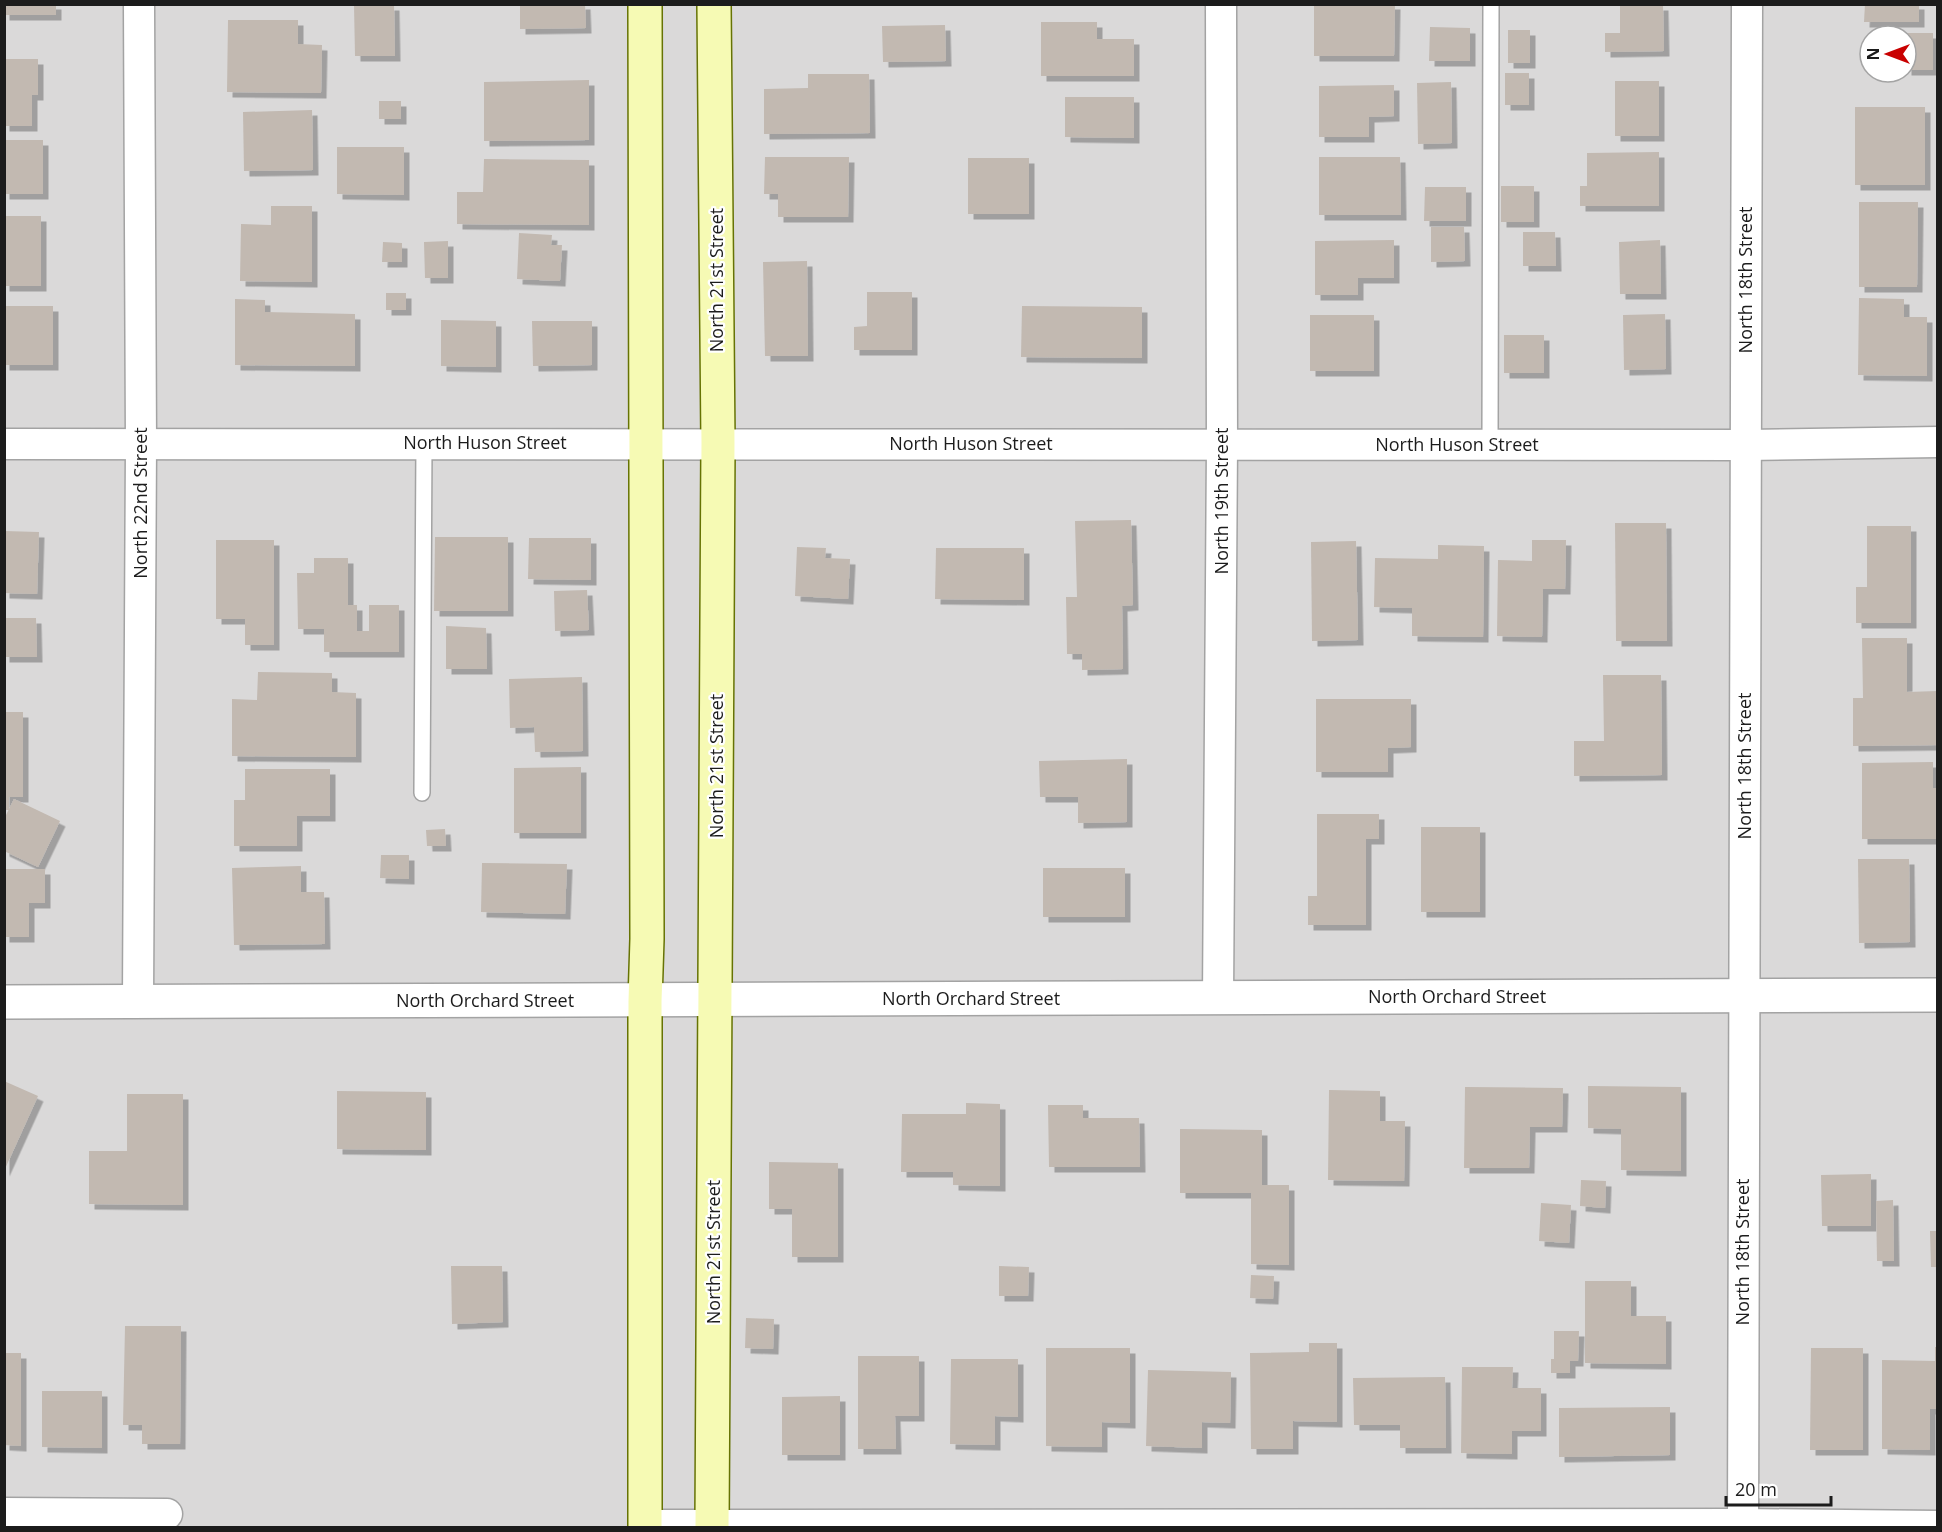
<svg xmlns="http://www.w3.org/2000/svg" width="1942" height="1532" font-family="'Open Sans',sans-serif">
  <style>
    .residential { fill: #dad9d9; fill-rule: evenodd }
    .building { fill: #c2b9b1; filter: url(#shadow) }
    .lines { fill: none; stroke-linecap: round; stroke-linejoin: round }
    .service-casing { stroke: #a3a3a3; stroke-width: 18 }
    .minor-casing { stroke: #a3a3a3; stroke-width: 33 }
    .tertiary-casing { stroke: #a3a3a3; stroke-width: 36 }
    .secondary-casing { stroke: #667304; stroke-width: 36 }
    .service { stroke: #fff; stroke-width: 15 }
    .minor { stroke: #fff; stroke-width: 30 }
    .tertiary { stroke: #fff; stroke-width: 33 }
    .secondary { stroke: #f6fab4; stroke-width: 33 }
    .labels { text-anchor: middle; stroke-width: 4.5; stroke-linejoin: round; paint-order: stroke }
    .street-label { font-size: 18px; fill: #1c1c1c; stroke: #fff }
  </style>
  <defs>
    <filter id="shadow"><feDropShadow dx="5.5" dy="5.5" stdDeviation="0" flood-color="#0004"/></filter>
  </defs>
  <rect width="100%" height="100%" fill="#eeeae2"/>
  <g class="residential">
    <path d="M5,5H1737L1733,1527L5,1528Z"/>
    <path d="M1746,5H1937V1527L1742,1528ZM1870,36H1906V72H1870Z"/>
  </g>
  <g class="building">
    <rect x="4" y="4" width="52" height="11"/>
    <path d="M520,4H585L586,28L520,29Z"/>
    <path d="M1314,4H1395L1394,56H1314Z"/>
    <path d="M1865,4H1919V22H1864Z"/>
    <path d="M354,5H394L395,56H355Z"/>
    <path d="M1620,5H1663L1664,51L1605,52V33H1620Z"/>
    <path d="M228,20H298V44L322,45L321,93L227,92Z"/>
    <path d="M1041,22H1097V39H1134V76H1041Z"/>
    <path d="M945,25L946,61L883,62L882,26Z"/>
    <path d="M1430,27L1470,28V61H1429Z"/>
    <rect x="1508" y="30" width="22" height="33"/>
    <path d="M1888,33H1933V70H1906V36H1888Z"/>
    <path d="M4,59H38V95H32V126H4Z"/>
    <rect x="1505" y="73" width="24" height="32"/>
    <path d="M808,74H869L870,133L764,134V89L808,88Z"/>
    <path d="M589,80V140L484,141V82Z"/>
    <rect x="1615" y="81" width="44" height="55"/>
    <path d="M1451,82L1452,143L1418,144L1417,83Z"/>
    <path d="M1394,85V116L1369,117V137H1319V86Z"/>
    <path d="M1065,97H1134V138L1065,137Z"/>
    <rect x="379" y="101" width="22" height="18"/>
    <rect x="1855" y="107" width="70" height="78"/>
    <path d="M312,110L313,170L244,171L243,112Z"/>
    <rect x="4" y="140" width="39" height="54"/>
    <path d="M337,147H404V195L337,194Z"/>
    <path d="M1659,152V206H1580V186H1587V153Z"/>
    <path d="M765,157H849L848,217H778V194H764Z"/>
    <path d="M1319,157H1400L1401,215H1319Z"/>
    <rect x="968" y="158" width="61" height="56"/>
    <path d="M484,159L589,160V225L457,224V192H483Z"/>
    <rect x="1501" y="186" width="33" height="36"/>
    <path d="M1425,187H1466V221H1424Z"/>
    <path d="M1859,202H1918L1917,287H1859Z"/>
    <path d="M271,206H312V282L240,281L241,224L271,225Z"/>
    <rect x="4" y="216" width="37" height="70"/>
    <path d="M1431,227H1464L1465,261L1431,262Z"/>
    <path d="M1523,232H1555L1556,266H1523Z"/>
    <path d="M519,233L552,235L551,245H562L560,281L517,279Z"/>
    <path d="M1394,240V278H1358V295H1315V241Z"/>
    <path d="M1660,240L1661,294H1620L1619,242Z"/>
    <path d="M448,241V278H425L424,242Z"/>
    <path d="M383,242L402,243V262H382Z"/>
    <path d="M807,261L808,356H765L763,262Z"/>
    <path d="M867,292H912V350H854V327L867,326Z"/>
    <rect x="386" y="293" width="20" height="17"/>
    <path d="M1859,298L1904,299V317H1927V376L1858,375Z"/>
    <path d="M235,299L265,300V312L355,314V366L235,365Z"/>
    <rect x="4" y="306" width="49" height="59"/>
    <path d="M1022,306L1142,307V358L1021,357Z"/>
    <path d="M1665,314L1666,369L1624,370L1623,315Z"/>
    <rect x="1310" y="315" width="64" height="56"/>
    <path d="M441,320L496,321V367L441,366Z"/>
    <path d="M532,321H592V365L533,366Z"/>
    <rect x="1504" y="335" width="40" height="38"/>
    <path d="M1131,520L1133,605L1122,606L1123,669L1082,670V654H1067L1066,597H1077L1075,521Z"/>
    <path d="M1615,523H1666L1667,641H1616Z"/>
    <path d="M1867,526H1911V623H1856V587H1867Z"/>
    <path d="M4,531L39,532L37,594L4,593Z"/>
    <path d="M435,537H508V611H434Z"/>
    <path d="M529,538H591V580L528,579Z"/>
    <path d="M216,540H274V645H245V619H216Z"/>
    <path d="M1532,540H1566L1565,589H1543L1542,637L1497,636L1498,560L1532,561Z"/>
    <path d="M1356,541L1358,640L1312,641L1311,542Z"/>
    <path d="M1438,545L1484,546L1483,637L1412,636V608L1374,607L1375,558L1438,559Z"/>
    <path d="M797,547L826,548L825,558L850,559L848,599L795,596Z"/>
    <path d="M936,548H1024V600L935,599Z"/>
    <path d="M314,558H348V605H357V631H369V605H399V652H324V629H298L297,573H314Z"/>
    <path d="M587,590L589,630L555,631L554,591Z"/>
    <path d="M4,618H36L37,657H4Z"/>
    <path d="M446,626L486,628L487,669H446Z"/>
    <path d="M1862,638H1907V692L1938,691V745L1853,746V698H1863Z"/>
    <path d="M258,672L332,673V692L356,693V757L232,756V699L257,700Z"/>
    <path d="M1603,675H1661L1662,775L1574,776V741H1604Z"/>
    <path d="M582,677L583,751L535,752L534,727L510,728L509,679Z"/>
    <path d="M1316,699H1411V747L1388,748V772H1316Z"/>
    <path d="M4,712H23V797H9V810H4Z"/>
    <path d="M1127,759V822L1078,823V797H1040L1039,761Z"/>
    <path d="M1933,762V788H1938V839H1862V763Z"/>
    <path d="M581,767V833H514V768Z"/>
    <path d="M245,769H330V816H297V846H234V800H245Z"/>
    <path d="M14,799L60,821L38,867L4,851V819Z"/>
    <path d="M1317,814H1379V839H1366V925H1308V896H1317Z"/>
    <rect x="1421" y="827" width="59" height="85"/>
    <path d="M445,829L446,846H427L426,830Z"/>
    <path d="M381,855H409V879L380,878Z"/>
    <path d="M1858,859H1909L1910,942L1859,943Z"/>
    <path d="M482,863L567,864L565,914L481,912Z"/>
    <path d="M301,866V892H324L325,944L234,945L232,868Z"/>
    <rect x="1043" y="868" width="82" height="49"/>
    <path d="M4,869H45V903H29V937H4Z"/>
    <path d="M4,1081L38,1096L4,1171Z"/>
    <path d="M1588,1086L1681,1087V1171L1621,1170V1129L1588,1128Z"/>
    <path d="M1465,1087L1563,1088L1562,1127H1530L1529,1168H1464Z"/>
    <path d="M1329,1090L1380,1091V1121H1405L1404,1181L1328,1180Z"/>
    <path d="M337,1091L426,1092V1150L337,1149Z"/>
    <path d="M127,1094H183V1205L89,1204V1151H127Z"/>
    <path d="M966,1103L1000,1104V1186L953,1185V1172H901L902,1114H966Z"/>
    <path d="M1048,1105H1083V1118H1139L1140,1167H1049Z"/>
    <path d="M1180,1129L1262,1130V1185H1289V1265L1251,1264V1193H1180Z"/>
    <path d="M769,1162L838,1163V1257H792V1209H769Z"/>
    <path d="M1871,1174V1226H1822L1821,1175Z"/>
    <path d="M1581,1180L1606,1181L1605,1208L1580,1206Z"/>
    <path d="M1893,1200L1894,1261H1877L1876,1201Z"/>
    <path d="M1541,1203L1571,1205L1569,1243L1539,1241Z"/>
    <path d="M1930,1231H1938V1267H1931Z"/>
    <path d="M451,1266H502L503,1322L452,1324Z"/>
    <path d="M999,1266L1029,1267L1028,1296H999Z"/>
    <path d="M1251,1275L1274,1276L1273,1299L1250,1298Z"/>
    <path d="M1585,1281H1631V1316H1666V1364L1585,1363Z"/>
    <path d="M746,1318L774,1319L773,1349L745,1348Z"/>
    <path d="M125,1326H181L180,1444H142V1425H123Z"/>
    <path d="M1554,1331H1579L1578,1361H1570V1373H1551V1359H1554Z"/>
    <path d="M1309,1343H1337V1422L1293,1421V1449H1251L1250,1353L1309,1352Z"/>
    <path d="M1935,1347H1938V1409H1930V1450L1882,1449V1360L1935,1361Z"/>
    <path d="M1046,1348H1130V1423L1102,1422V1447L1046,1446Z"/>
    <path d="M1811,1348H1863V1450H1810Z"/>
    <path d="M4,1353H21V1446L4,1445Z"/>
    <path d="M858,1356H919V1416H895L896,1449H858Z"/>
    <path d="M951,1359H1018V1417L995,1416V1445L950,1444Z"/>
    <path d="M1462,1367H1513L1512,1388H1541V1431H1512V1454L1461,1453Z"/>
    <path d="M1148,1370L1231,1372L1230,1423L1202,1422V1448L1146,1446Z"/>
    <path d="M1445,1377L1446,1448H1400V1425H1354L1353,1378Z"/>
    <path d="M42,1391H102V1448L42,1447Z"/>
    <path d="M840,1396V1455H782V1397Z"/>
    <path d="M1670,1407V1455L1559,1457V1408Z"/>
  </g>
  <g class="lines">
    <defs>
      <g id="service">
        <path d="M1490,445L1491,4"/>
        <path d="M422,793L424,443"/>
      </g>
      <g id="minor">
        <path d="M4,444L1746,445L1938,442"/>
        <path d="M1218,998L1222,445L1221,4"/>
        <path d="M138,1001L141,444L139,4"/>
        <path d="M4,1513L167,1514"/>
        <path d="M645,1525L1743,1524L1938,1526"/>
        <path d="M1743,1528L1747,4"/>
      </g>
      <path id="tertiary" d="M4,1002L1938,995"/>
      <g id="secondary">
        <path d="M645,4L647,939L645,1001V1528"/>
        <path d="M712,1528L718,443L714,4"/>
      </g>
    </defs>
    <use href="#service" class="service-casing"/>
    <use href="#minor" class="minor-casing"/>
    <use href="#tertiary" class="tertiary-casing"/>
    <use href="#secondary" class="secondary-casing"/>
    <use href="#service" class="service"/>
    <use href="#minor" class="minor"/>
    <use href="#tertiary" class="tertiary"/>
    <use href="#secondary" class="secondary"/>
  </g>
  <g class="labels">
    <g class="street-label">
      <text transform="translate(717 280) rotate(-90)" y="6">North 21st Street</text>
      <text transform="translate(1746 280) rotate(-90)" y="6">North 18th Street</text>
      <text x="485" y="449">North Huson Street</text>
      <text x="971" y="450">North Huson Street</text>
      <text x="1457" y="451">North Huson Street</text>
      <text transform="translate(1222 501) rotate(-90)" y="6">North 19th Street</text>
      <text transform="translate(141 503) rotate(-90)" y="6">North 22nd Street</text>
      <text transform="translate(717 766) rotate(-90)" y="6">North 21st Street</text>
      <text transform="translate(1745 766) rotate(-90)" y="6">North 18th Street</text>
      <text x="1457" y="1003">North Orchard Street</text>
      <text x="971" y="1005">North Orchard Street</text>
      <text x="485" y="1007">North Orchard Street</text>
      <text transform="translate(714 1252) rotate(-90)" y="6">North 21st Street</text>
      <text transform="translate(1743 1252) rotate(-90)" y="6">North 18th Street</text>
    </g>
  </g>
  <rect width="1942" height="1532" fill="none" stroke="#1c1c1c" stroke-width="12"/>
  <g transform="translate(1888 54) rotate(270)"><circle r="28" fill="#ffffff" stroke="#a4a4a4" stroke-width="1.5"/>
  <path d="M0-4.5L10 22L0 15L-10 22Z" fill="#c90000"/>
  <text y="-9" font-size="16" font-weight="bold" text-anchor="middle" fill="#1c1c1c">N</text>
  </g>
  <path d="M1726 1496v9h105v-9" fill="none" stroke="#1c1c1c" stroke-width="3"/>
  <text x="1735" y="1496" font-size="18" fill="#1c1c1c" stroke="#ffffff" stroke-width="4.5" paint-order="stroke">20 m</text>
</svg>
